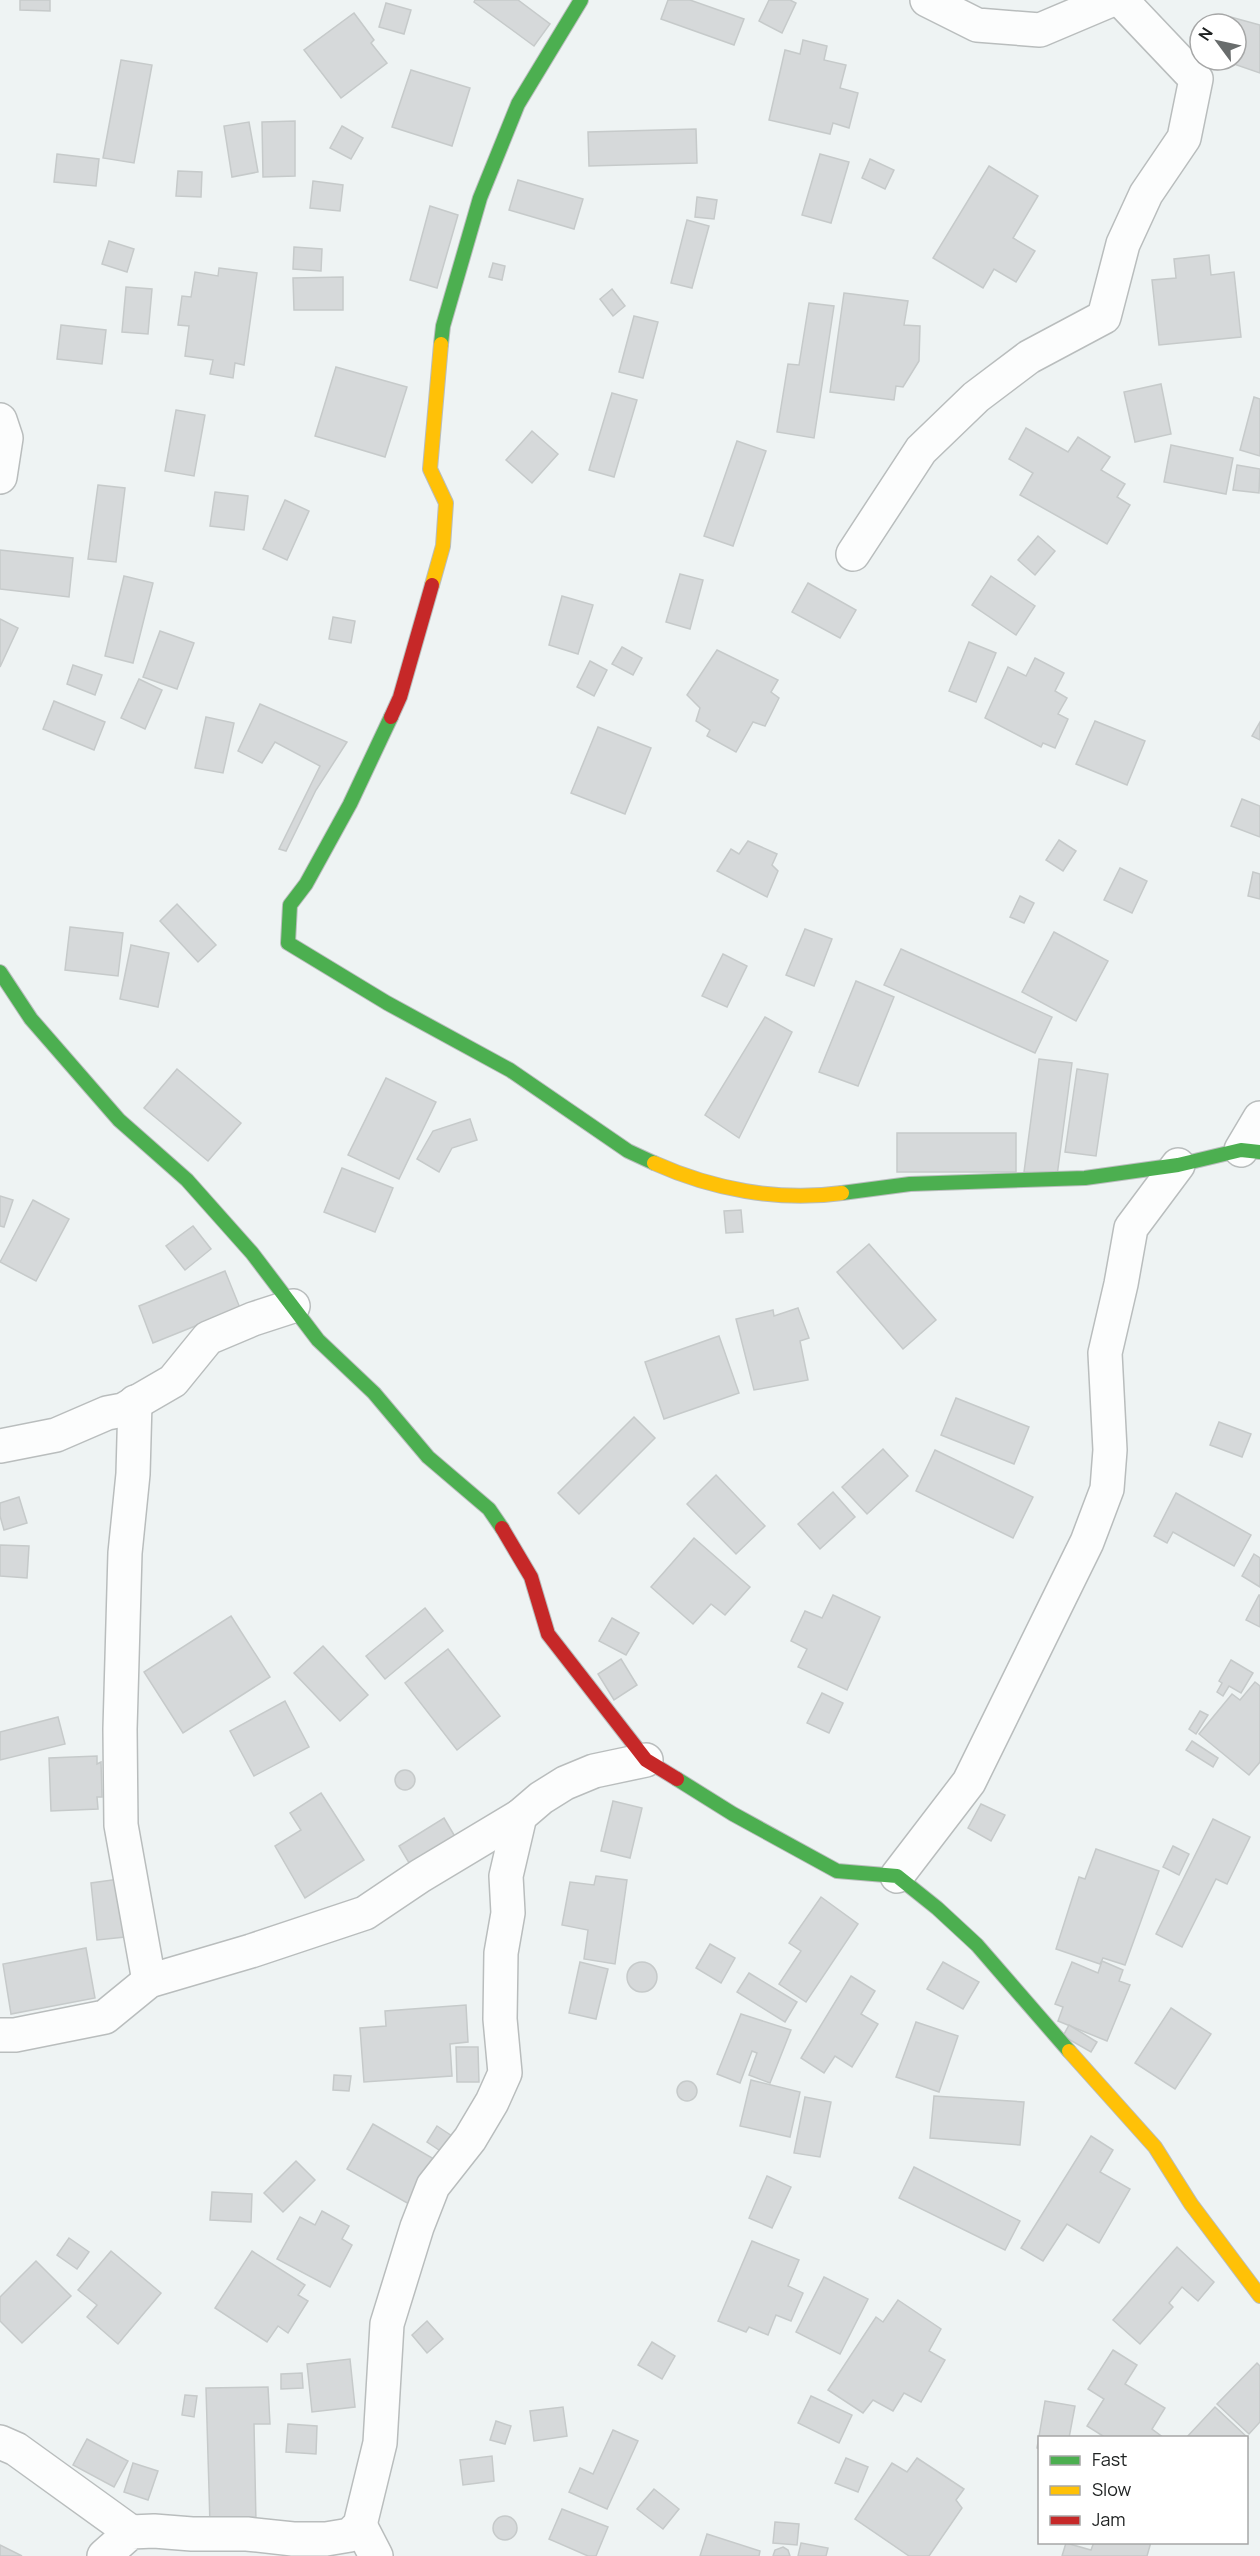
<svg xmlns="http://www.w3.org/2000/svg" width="1260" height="2556" font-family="Manrope,sans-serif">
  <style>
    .building { fill: #d6d9da; stroke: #c6caca; stroke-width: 1.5 }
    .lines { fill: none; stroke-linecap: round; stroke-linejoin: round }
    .street-casing { stroke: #b9bdbd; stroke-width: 36 }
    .fast-casing { stroke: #b9bdbd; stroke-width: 16 }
    .slow-casing { stroke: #b9bdbd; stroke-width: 16 }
    .jam-casing { stroke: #b9bdbd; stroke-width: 16 }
    .street { stroke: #fcfdfd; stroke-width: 33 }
    .fast { stroke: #4caf50; stroke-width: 14 }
    .slow { stroke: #ffc107; stroke-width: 14 }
    .jam { stroke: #c62828; stroke-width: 14 }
  </style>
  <rect width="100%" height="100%" fill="#eef3f3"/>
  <g class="building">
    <path d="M20,0H50V11L20,10Z"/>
    <path d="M475,0H518L550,24L534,46L474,2Z"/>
    <path d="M668,0H690L744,19L734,45L661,19Z"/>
    <path d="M769,0H790L796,3L782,33L759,21Z"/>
    <path d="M386,3L411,10L404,34L379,27Z"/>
    <path d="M354,13L374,40L371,43L387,63L341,98L304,50Z"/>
    <path d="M1227,16L1260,25V73L1231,63L1232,60H1236V49L1240,37L1236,35V24H1224Z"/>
    <path d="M803,40L827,46L824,60L846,65L840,88L858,93L849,128L833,123L830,134L769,120L785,50L800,54Z"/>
    <path d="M121,60L152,65L134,163L103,158Z"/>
    <path d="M411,70L470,88L452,146L392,127Z"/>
    <path d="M295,121V176L263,177L262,122Z"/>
    <path d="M249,122L258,172L232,177L224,126Z"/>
    <path d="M342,126L363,138L351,159L330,148Z"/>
    <path d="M696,129L697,163L589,166L588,132Z"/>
    <path d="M57,154L99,159L96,186L54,182Z"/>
    <path d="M820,154L849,162L831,223L802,215Z"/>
    <path d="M870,159L894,170L885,189L862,178Z"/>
    <path d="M989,166L1038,196L1013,238L1035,251L1016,282L994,269L983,288L933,258Z"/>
    <path d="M178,171L202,172L201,197L176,196Z"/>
    <path d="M518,180L583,199L574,229L509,210Z"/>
    <path d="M313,181L343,185L340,211L310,208Z"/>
    <path d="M697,197L717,200L714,219L695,217Z"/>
    <path d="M430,206L458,215L437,288L410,280Z"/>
    <path d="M687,220L709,226L692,288L671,283Z"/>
    <path d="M109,241L134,249L127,272L102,264Z"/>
    <path d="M294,247L322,249L321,271L293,269Z"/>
    <path d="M1209,255L1211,275L1234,272L1241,337L1159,345L1152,280L1176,278L1174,259Z"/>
    <path d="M493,263L505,266L502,280L489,277Z"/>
    <path d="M219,268L257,273L244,365L235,363L233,378L210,374L213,360L185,356L189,326L178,325L182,296L191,297L195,272L218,276Z"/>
    <path d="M343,277V310H294L293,278Z"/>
    <path d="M126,287L152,289L148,334L122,332Z"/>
    <path d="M612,289L625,306L613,316L600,299Z"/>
    <path d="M844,293L908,301L904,325L920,326L919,361L903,387L896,386L894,400L830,392Z"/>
    <path d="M809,303L834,306L814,438L777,432L788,364L799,365Z"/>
    <path d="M634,316L658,322L643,378L619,372Z"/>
    <path d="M61,325L106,330L102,364L57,359Z"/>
    <path d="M336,367L407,387L385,457L315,436Z"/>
    <path d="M1161,384L1171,434L1135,442L1124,392Z"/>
    <path d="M612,393L637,400L614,477L589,470Z"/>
    <path d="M1254,397L1260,399V456L1240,450Z"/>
    <path d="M176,410L205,415L194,476L165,471Z"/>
    <path d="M1026,428L1068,452L1078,437L1110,457L1101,470L1125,484L1117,497L1130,505L1107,544L1020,495L1033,473L1009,459Z"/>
    <path d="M532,431L558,454L532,483L506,460Z"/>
    <path d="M737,441L766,451L733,546L704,536Z"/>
    <path d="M1171,445L1233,458L1226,494L1164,482Z"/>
    <path d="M1237,465L1260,469L1259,493L1233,490Z"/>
    <path d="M98,485L125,488L116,562L88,559Z"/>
    <path d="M215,492L248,496L244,530L210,526Z"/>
    <path d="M285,500L309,511L287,560L263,549Z"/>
    <path d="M1038,536L1055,551L1035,575L1018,560Z"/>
    <path d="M0,550L73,558L69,597L0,589Z"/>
    <path d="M680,574L703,580L690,629L666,622Z"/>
    <path d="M124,576L153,583L133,663L105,656Z"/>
    <path d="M991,576L1035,606L1016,635L972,605Z"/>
    <path d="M808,583L856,610L840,638L792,612Z"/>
    <path d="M562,596L593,605L578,654L549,645Z"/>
    <path d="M333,617L355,621L351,643L329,639Z"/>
    <path d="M0,619L18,628L0,667Z"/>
    <path d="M160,631L194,643L177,689L143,677Z"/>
    <path d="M969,642L996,653L976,702L949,691Z"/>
    <path d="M622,647L642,658L633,675L612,664Z"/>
    <path d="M717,650L778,680L771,692L779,698L765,726L753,722L736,752L707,736L710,730L696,721L700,708L687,695Z"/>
    <path d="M1035,658L1064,673L1055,691L1067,698L1058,714L1068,719L1055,748L1043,743L1041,747L985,718L1008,667L1026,676Z"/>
    <path d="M590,661L607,670L594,696L577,687Z"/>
    <path d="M73,665L102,675L95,695L67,684Z"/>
    <path d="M139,679L162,690L145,729L121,718Z"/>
    <path d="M54,701L105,722L94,750L43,729Z"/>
    <path d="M260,704L347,742L316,790L286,851L279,849L320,766L275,742L262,763L238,751Z"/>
    <path d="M206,717L234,723L223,773L195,768Z"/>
    <path d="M1095,721L1145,741L1127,785L1076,764Z"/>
    <path d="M1260,722V740L1252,736Z"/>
    <path d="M598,727L651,748L625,814L571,793Z"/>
    <path d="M1242,799L1260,806V837L1231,826Z"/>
    <path d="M1059,840L1076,851L1063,871L1046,860Z"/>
    <path d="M748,841L777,854L772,865L778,871L767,897L717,871L731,849L739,854Z"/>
    <path d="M1120,868L1147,881L1132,913L1104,900Z"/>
    <path d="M1253,872L1260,874V899L1248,896Z"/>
    <path d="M1020,896L1034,903L1024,923L1010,917Z"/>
    <path d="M177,904L216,945L198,962L160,921Z"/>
    <path d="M70,927L123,933L118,976L65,970Z"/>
    <path d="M805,929L832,939L814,986L786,975Z"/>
    <path d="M1054,932L1108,961L1076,1021L1022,992Z"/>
    <path d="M131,945L169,953L158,1007L120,999Z"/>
    <path d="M901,949L1052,1017L1035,1053L884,985Z"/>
    <path d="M723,954L747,966L727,1007L702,996Z"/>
    <path d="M856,981L894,997L858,1086L819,1072Z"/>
    <path d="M765,1017L792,1032L739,1138L705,1115Z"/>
    <path d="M1039,1059L1072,1063L1057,1176L1024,1172Z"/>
    <path d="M177,1069L241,1123L208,1161L144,1108Z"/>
    <path d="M1077,1069L1108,1074L1096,1156L1065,1152Z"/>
    <path d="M386,1078L436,1102L399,1179L348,1155Z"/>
    <path d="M470,1119L477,1140L452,1148L439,1172L417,1159L433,1131Z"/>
    <rect x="897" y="1133" width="119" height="39"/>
    <path d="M342,1168L393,1188L375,1232L324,1212Z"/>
    <path d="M0,1196L13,1200L4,1227L0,1226Z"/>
    <path d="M33,1200L69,1219L36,1281L0,1262Z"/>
    <path d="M741,1210L743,1232L726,1233L724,1211Z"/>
    <path d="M193,1226L211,1249L185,1270L166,1246Z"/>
    <path d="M869,1244L936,1320L903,1349L837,1272Z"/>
    <path d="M225,1271L240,1308L153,1343L139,1306Z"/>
    <path d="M798,1308L809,1338L800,1341L808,1380L754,1390L736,1319L773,1310L774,1316Z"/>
    <path d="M719,1336L739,1393L664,1419L645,1362Z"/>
    <path d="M956,1398L1029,1427L1014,1464L941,1435Z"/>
    <path d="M634,1417L655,1438L579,1514L558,1493Z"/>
    <path d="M1219,1422L1251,1434L1242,1457L1210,1445Z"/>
    <path d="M883,1449L908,1476L867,1514L842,1487Z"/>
    <path d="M935,1450L1033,1497L1013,1538L916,1491Z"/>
    <path d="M716,1475L765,1526L736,1554L687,1504Z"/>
    <path d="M833,1492L855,1517L820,1549L798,1524Z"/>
    <path d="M1176,1493L1251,1535L1234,1566L1173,1532L1167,1543L1154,1536Z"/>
    <path d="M19,1497L27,1523L4,1530L0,1516V1503Z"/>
    <path d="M694,1538L750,1587L725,1615L711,1604L693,1624L651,1587Z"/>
    <path d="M0,1545L29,1546L27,1578L0,1576Z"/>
    <path d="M1254,1554L1260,1558V1587L1242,1576Z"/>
    <path d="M833,1595L880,1617L847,1690L798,1667L807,1649L791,1641L805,1611L822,1618Z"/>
    <path d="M1259,1595H1260V1627L1246,1620Z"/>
    <path d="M425,1608L443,1631L385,1679L366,1656Z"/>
    <path d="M231,1616L270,1677L183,1733L144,1672Z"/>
    <path d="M612,1618L639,1633L626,1655L599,1641Z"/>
    <path d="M323,1646L368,1695L340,1721L294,1673Z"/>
    <path d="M448,1649L500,1716L457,1750L405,1683Z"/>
    <path d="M621,1659L637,1685L614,1700L598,1674Z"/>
    <path d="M1231,1660L1253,1673L1241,1693L1229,1686L1223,1696L1217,1692L1222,1683L1219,1681Z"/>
    <path d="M1255,1682L1260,1686V1762L1249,1775L1199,1734L1232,1694L1240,1700Z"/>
    <path d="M822,1693L843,1703L829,1733L807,1723Z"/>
    <path d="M285,1701L309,1747L254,1776L230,1731Z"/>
    <path d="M1200,1711L1208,1715L1196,1734L1189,1729Z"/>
    <path d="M58,1717L65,1744L0,1760V1732Z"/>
    <path d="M1192,1741L1218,1758L1213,1767L1186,1750Z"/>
    <path d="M97,1756V1764L101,1762L102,1797H97L98,1809L51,1811L49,1758Z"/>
    <circle cx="405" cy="1780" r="10"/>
    <path d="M321,1793L364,1860L305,1898L275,1846L301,1830L290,1813Z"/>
    <path d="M613,1801L642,1808L630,1858L601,1851Z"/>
    <path d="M981,1804L1005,1815L991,1841L968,1828Z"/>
    <path d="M444,1818L460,1845L415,1873L399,1846Z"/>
    <path d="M1213,1819L1250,1837L1227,1884L1216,1879L1182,1947L1156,1934Z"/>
    <path d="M1173,1846L1189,1854L1179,1875L1163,1867Z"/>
    <path d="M1096,1849L1159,1871L1125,1965L1103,1958L1100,1964L1056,1949L1079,1877L1085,1879Z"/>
    <path d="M596,1876L627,1880L615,1964L584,1959L588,1930L562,1925L570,1882L594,1885Z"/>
    <path d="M119,1879L125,1937L97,1940L91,1883Z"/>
    <path d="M821,1897L858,1924L806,2002L779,1984L801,1951L789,1943Z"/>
    <path d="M710,1944L735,1958L721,1983L696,1968Z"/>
    <path d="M86,1948L95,1998L11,2014L3,1964Z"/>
    <path d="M1102,1961L1123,1970L1119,1981L1130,1985L1107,2041L1058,2021L1063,2007L1055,2004L1072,1962L1098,1973Z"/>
    <path d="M580,1962L608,1969L596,2019L569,2013Z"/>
    <path d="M943,1962L979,1982L963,2009L927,1989Z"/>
    <circle cx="642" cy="1977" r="15"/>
    <path d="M749,1973L797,2002L785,2022L737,1992Z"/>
    <path d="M851,1976L875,1991L861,2014L878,2024L852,2067L835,2056L824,2073L801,2058Z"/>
    <path d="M466,2005L468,2042L450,2044L452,2076L364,2082L360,2028L386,2026L385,2011Z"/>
    <path d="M1171,2008L1211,2034L1175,2089L1135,2063Z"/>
    <path d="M741,2014L791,2030L770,2083L749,2075L757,2053L752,2051L740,2083L717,2074Z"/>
    <path d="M916,2022L958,2036L939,2092L896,2077Z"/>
    <path d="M1069,2025L1097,2042L1091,2052L1063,2036Z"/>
    <path d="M456,2047H478L479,2082H457Z"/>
    <path d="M334,2075L351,2076L349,2091L333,2090Z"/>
    <path d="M751,2080L800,2092L790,2137L740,2126Z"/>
    <circle cx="687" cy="2091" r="10"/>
    <path d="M934,2096L1024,2102L1020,2145L930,2138Z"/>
    <path d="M805,2097L831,2102L820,2157L794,2153Z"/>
    <path d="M373,2124L434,2159L409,2204L347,2169Z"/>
    <path d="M437,2126L452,2136L442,2152L427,2142Z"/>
    <path d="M1091,2136L1113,2150L1100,2172L1130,2189L1099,2243L1067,2224L1043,2261L1021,2248Z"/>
    <path d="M296,2161L315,2180L283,2212L264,2193Z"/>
    <path d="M914,2167L1020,2221L1005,2250L899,2198Z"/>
    <path d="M767,2176L791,2187L772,2228L749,2218Z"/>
    <path d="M212,2192L252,2194L251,2222L210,2220Z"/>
    <path d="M322,2211L349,2226L342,2239L352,2245L330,2287L277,2259L300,2217L315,2225Z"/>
    <path d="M69,2238L89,2252L77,2269L57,2255Z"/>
    <path d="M752,2241L799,2260L788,2286L803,2293L791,2321L776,2315L768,2335L749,2327L746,2332L718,2321Z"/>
    <path d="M1177,2247L1214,2282L1198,2301L1182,2287L1169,2303L1173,2307L1140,2344L1113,2320Z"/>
    <path d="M111,2251L161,2293L118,2344L87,2317L97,2305L78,2290Z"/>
    <path d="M252,2251L305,2285L298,2295L308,2301L288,2333L278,2326L267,2342L215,2308Z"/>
    <path d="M36,2261L71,2296L22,2343L0,2321V2297Z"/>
    <path d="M824,2277L868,2299L840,2354L796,2332Z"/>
    <path d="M898,2300L941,2329L929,2351L945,2360L921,2402L904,2393L893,2411L873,2400L863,2413L828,2390L876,2317L883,2322Z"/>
    <path d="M427,2321L443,2339L427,2353L412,2335Z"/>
    <path d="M652,2342L675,2356L662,2379L638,2365Z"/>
    <path d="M1113,2350L1137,2365L1125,2384L1165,2408L1152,2429L1164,2438H1106L1087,2426L1104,2399L1088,2389Z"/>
    <path d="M350,2359L355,2407L312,2412L307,2364Z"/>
    <path d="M1257,2363L1260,2366V2422L1249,2434L1217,2404Z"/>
    <path d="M302,2373L303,2388L281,2389V2374Z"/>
    <path d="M268,2387L270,2424H254L256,2523L210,2524L206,2388Z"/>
    <path d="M185,2395L197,2396L194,2417L182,2415Z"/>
    <path d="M811,2396L852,2415L839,2443L798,2423Z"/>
    <path d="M1045,2401L1075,2406L1069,2438H1040V2449L1037,2448Z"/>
    <path d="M563,2407L567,2436L534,2441L530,2411Z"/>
    <path d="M1215,2407L1248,2438L1246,2439L1186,2438Z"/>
    <path d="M496,2421L511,2426L505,2444L490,2440Z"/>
    <path d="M288,2424L317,2426L316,2454L286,2452Z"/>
    <path d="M613,2430L638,2441L607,2509L569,2492L580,2468L593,2474Z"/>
    <path d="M87,2439L128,2461L114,2487L73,2465Z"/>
    <path d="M492,2456L494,2481L463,2485L460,2460Z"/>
    <path d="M846,2458L868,2467L858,2492L835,2483Z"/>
    <path d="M917,2458L964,2489L956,2500L962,2508L929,2556H909L855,2519L892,2463L907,2472Z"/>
    <path d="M133,2463L158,2471L148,2500L124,2492Z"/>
    <path d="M654,2489L679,2509L663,2529L637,2509Z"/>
    <path d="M562,2509L608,2527L596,2556H588L549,2539Z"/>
    <circle cx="505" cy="2528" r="12"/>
    <path d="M775,2522L799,2524L797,2545L773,2543Z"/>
    <path d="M707,2534L760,2551L759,2556H700Z"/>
    <path d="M1094,2542H1151L1147,2556H1062L1066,2543L1091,2550Z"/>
    <path d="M801,2543L828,2548L826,2556H798Z"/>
    <path d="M0,2545L22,2556H0Z"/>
    <path d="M783,2547L788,2550L790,2556H773L775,2550Z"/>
  </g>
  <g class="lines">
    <defs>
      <g id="street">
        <path d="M927,0L977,25L1040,30L1111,0"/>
        <path d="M0,420L6,438L0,477"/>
        <path d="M853,554L921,450L976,397L1029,357L1104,317L1123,244L1146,194L1184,138L1196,79L1121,0"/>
        <path d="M1241,1150L1260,1118"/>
        <path d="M135,1402L133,1474L125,1553L120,1729L121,1825L149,1981"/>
        <path d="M0,1446L56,1435L107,1413L123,1410L173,1381L208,1338L253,1319L293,1306"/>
        <path d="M897,1876L969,1782L1087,1542L1107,1489L1110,1450L1105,1353L1121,1284L1131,1228L1178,1165"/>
        <path d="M0,2035H15L105,2017L149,1981L251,1951L365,1913L420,1876L520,1816"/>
        <path d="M0,2442L16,2449L131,2532"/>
        <path d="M360,2525L376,2556"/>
        <path d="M104,2556L131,2532L154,2531L192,2534H247L293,2539H326L350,2535L360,2525L380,2443L387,2324L417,2227L433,2186L470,2139L492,2102L505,2073L500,2019L501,1953L508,1913L506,1876L520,1816L541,1798L565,1783L594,1771L646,1760"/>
      </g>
      <g id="fast">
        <path d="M441,344L443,326L480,198L518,104L581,0"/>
        <path d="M391,717L350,804L306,884L290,905L288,943L387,1003L510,1070L628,1151L654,1163"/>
        <path d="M0,972L31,1019L119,1120L187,1180L252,1253L318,1340L374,1393L428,1457L489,1509L502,1528"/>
        <path d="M842,1193L910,1184L1085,1178L1178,1165L1241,1150L1260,1152"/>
        <path d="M677,1779L733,1814L837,1871L897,1876L937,1908L977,1945L1069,2051"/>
      </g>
      <g id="slow">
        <path d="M432,585L443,546L446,503L430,469L441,344"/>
        <path d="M654,1163C712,1189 778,1202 842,1193"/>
        <path d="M1069,2051L1155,2147L1191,2204L1260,2296"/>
      </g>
      <g id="jam">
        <path d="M391,717L400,697L432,585"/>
        <path d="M502,1528L531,1577L548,1634L646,1760L677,1779"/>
      </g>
    </defs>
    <use href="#street" class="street-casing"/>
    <use href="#fast" class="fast-casing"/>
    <use href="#slow" class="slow-casing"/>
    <use href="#jam" class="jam-casing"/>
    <use href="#street" class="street"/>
    <use href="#fast" class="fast"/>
    <use href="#slow" class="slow"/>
    <use href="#jam" class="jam"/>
  </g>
  <rect x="1038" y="2436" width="210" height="108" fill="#ffffff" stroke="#a6a7a7" stroke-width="1.5"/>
  <rect x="1050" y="2456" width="30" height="9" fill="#4caf50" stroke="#a6a7a7" stroke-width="1.5"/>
  <text x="1092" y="2466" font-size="18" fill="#202323">Fast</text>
  <rect x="1050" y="2486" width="30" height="9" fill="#ffc107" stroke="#a6a7a7" stroke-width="1.5"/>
  <text x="1092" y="2496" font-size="18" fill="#202323">Slow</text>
  <rect x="1050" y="2516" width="30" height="9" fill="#c62828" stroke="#a6a7a7" stroke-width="1.5"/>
  <text x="1092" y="2526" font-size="18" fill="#202323">Jam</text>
  <g transform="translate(1218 42) rotate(303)"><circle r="28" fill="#ffffff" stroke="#a6a7a7" stroke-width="1.5"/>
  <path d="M0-4.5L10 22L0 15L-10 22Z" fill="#686c6c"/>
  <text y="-9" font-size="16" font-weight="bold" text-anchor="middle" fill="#202323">N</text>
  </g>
</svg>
